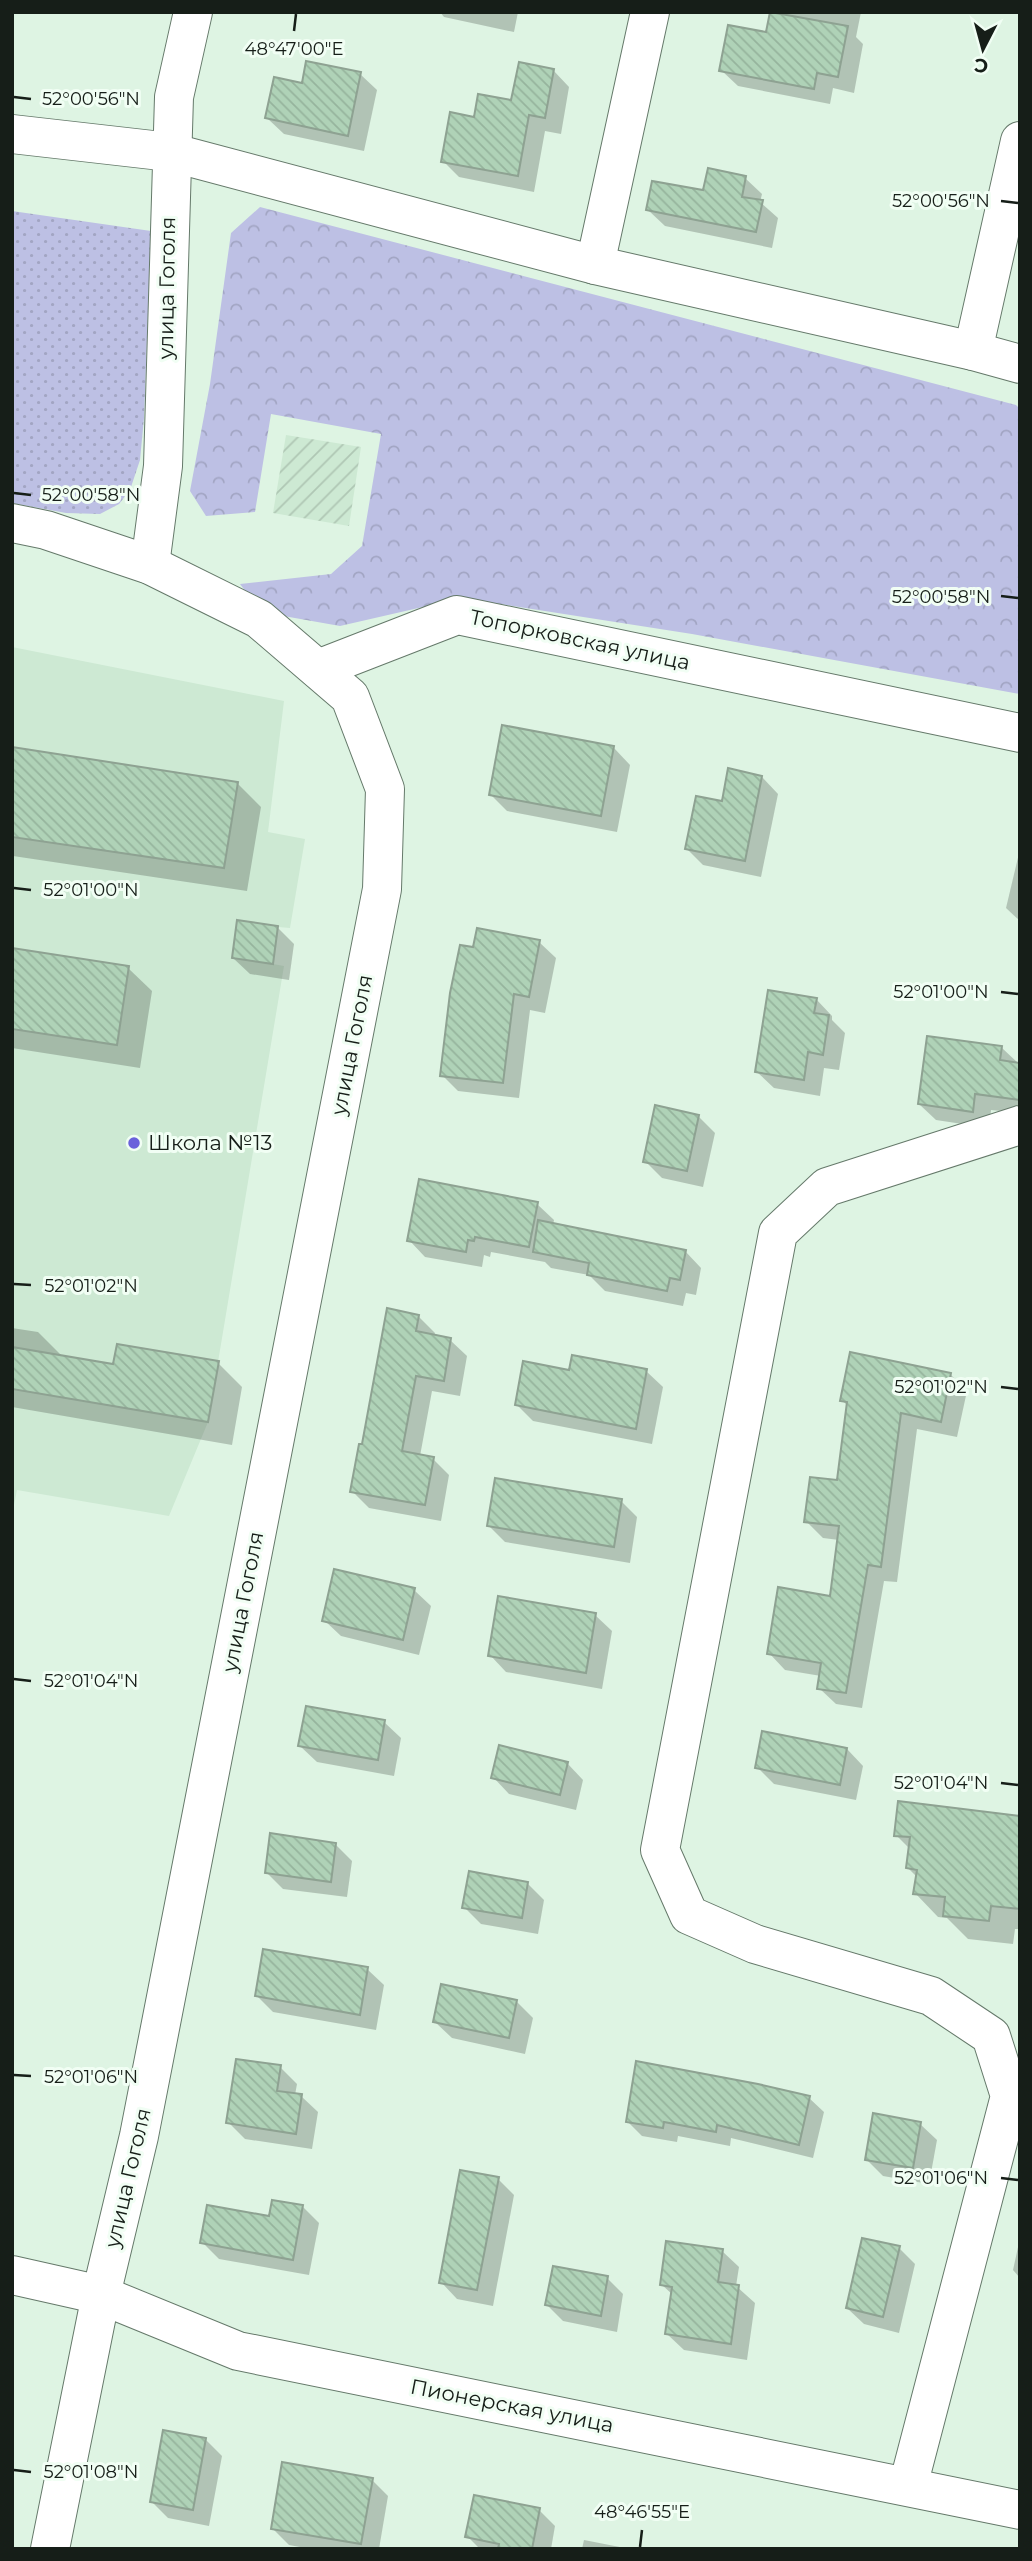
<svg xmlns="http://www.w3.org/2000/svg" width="1032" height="2561" font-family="Montserrat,sans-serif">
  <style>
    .built { fill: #cde9d3 }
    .industrial { fill: url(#industrial-furrows) }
    .green { fill: url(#green-dots) }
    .forest { fill: url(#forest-crowns) }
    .shadow { fill: #0003 }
    .building { fill: url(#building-back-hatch); stroke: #8ea292; stroke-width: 2 }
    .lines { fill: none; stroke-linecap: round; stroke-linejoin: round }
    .minor-casing { stroke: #65796a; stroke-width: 40 }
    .minor { stroke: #fff; stroke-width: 38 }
    .ticks { fill: none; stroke: #161e18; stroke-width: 2.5 }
    .poi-dot { fill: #6a61db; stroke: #f1fef4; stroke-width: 2.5 }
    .labels { text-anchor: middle; stroke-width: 6; stroke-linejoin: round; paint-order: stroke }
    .street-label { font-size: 21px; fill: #161e18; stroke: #f1fef4 }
    .poi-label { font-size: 21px; fill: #161e18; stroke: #f1fef4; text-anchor: start }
    .ticks-label { font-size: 18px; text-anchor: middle; fill: #161e18; stroke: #f1fef4; stroke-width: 6; stroke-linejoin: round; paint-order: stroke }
  </style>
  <defs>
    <pattern id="industrial-furrows" width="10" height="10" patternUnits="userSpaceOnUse" patternTransform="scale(1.75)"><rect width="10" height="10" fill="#cde9d3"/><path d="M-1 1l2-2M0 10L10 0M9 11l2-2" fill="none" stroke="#afc7b4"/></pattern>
    <pattern id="green-dots" width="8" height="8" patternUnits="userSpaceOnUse" patternTransform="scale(1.75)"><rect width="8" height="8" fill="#bdc0e4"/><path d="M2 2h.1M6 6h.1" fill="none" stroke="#a2a5c3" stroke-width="1.8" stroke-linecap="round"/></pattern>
    <pattern id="forest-crowns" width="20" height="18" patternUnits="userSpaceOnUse" patternTransform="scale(1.75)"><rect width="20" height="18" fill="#bdc0e4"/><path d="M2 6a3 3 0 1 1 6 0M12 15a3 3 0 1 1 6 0" fill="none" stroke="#a2a5c3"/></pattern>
    <pattern id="building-back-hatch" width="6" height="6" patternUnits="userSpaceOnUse" patternTransform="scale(1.75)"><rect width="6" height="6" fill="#afd2b7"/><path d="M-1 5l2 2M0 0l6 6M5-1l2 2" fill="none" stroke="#96b49d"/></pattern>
  </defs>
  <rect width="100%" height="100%" fill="#def4e3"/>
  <path class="built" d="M12,647L284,701L268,832L305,839L290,928L278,927L273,964L284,966L208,1422L169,1516L17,1490L12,1515Z"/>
  <path class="industrial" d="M286,435L361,447L349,526L273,513Z"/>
  <path class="green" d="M12,211L151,231L144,418L140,460L130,490L119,504L100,514L66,513L12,503Z"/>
  <path class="forest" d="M260,207L1016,405L1020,409V694L692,634L462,598L340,626L261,612L240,584L331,574L362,546L381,434L271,414L255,512L206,516L190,491L210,384L231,233Z"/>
  <g class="shadow">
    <path d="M440,12H518L514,32L444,17Z"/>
    <path d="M772,12H861L856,37L863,44L854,93L833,88L830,104L738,86L721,70L767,34Z"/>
    <path d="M553,70L569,87L561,134L545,131L534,192L459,177L443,161L475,119L513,102Z"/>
    <path d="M360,74L377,90L364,151L284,134L267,118L303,85Z"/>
    <path d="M745,178L762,194L760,202L778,218L772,248L665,226L648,210Z"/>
    <path d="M614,748L630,765L617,832L507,811L491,795Z"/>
    <path d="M12,749L237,783L261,807L247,891L13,856L12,862Z"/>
    <path d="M762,777L778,794L761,877L703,865L687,849Z"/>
    <path d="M1020,849V921L1006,908Z"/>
    <path d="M278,928L294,944L289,980L250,974L233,958Z"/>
    <path d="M539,942L556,958L545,1013L530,1010L519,1098L458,1091L442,1075L474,949Z"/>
    <path d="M12,950L128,968L152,991L140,1068L12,1048Z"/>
    <path d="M816,999L832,1016V1020L845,1033L839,1070L824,1068L820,1096L774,1088L757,1072Z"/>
    <path d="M1002,1048L1020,1065V1113L991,1110L989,1128L936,1120L919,1104Z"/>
    <path d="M698,1116L715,1133L703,1187L662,1178L645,1161Z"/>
    <path d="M537,1204L554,1220L553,1225L685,1251L701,1268L696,1295L686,1293L683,1306L605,1291L589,1275L551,1268L545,1262L491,1252L490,1257L484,1255L482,1267L425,1257L409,1240Z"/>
    <path d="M418,1316L435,1333L434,1337L450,1340L467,1356L460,1396L432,1391L420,1456L433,1459L449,1475L441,1521L369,1508L352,1491L364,1446Z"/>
    <path d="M12,1328L38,1332L62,1356L115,1366L218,1363L242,1387L232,1445L12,1407Z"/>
    <path d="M646,1371L663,1387L652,1444L533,1421L517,1405L571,1372Z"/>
    <path d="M950,1374L967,1391L957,1437L917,1429L897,1582L884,1581L862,1708L836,1704L819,1688L821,1676L785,1670L769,1653L831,1598L839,1540L823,1538L806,1521L838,1482L848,1406L842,1400Z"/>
    <path d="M621,1501L637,1517L630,1563L505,1542L489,1526Z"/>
    <path d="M414,1590L431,1606L419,1655L341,1636L324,1620Z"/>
    <path d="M595,1615L612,1631L602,1689L506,1672L490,1655Z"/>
    <path d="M384,1722L401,1738L394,1776L317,1762L300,1746Z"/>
    <path d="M847,1749L863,1766L856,1800L774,1784L757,1767Z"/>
    <path d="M567,1763L583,1780L576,1810L509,1794L493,1777Z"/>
    <path d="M1020,1818V1929H1015L1013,1944L968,1939L947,1918L938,1917L915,1893L917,1877L907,1867L910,1849L896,1835Z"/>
    <path d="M335,1844L352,1861L347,1897L283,1889L266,1872Z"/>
    <path d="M528,1884L544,1900L538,1934L481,1924L464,1907Z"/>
    <path d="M367,1969L384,1985L376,2030L273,2012L257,1996Z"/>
    <path d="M516,2001L533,2018L525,2054L452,2038L435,2022Z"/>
    <path d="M280,2067L297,2084L295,2095L301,2096L318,2112L312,2149L245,2139L228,2122Z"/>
    <path d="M809,2098L824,2112L813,2158L731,2138L730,2146L678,2136L677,2142L642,2136L628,2122Z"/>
    <path d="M920,2124L937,2140L929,2184L883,2176L867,2160Z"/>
    <path d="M498,2179L514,2195L493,2306L457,2299L441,2282Z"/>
    <path d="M303,2207L319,2223L309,2275L219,2259L202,2242Z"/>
    <path d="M1020,2238V2278L1013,2270Z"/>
    <path d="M899,2248L915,2264L899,2333L864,2324L847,2308Z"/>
    <path d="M722,2251L739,2267L736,2286L755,2303L747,2360L684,2350L667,2334L673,2295L661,2284Z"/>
    <path d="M607,2278L623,2294L617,2332L563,2321L547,2305Z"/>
    <path d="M206,2440L222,2456L209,2526L168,2518L152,2502Z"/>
    <path d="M372,2480L388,2496L379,2549H311L289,2545L273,2529Z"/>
    <path d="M539,2510L555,2526L551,2549H480L467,2536Z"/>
    <path d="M584,2540L630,2549H582Z"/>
  </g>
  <g class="building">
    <path d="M770,12L848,26L838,77L817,73L814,89L719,71L728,25L766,32Z"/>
    <path d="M306,61L361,72L348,136L265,118L274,77L302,83Z"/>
    <path d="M519,62L554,69L545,118L529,115L518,176L441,162L450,112L474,117L478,94L511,100Z"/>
    <path d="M708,168L746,176L742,197L763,200L756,232L646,210L652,181L703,190Z"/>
    <path d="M502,725L614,746L601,816L489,795Z"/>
    <path d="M12,747L238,782L224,868L12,837Z"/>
    <path d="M728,768L762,776L745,861L685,849L696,796L722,801Z"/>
    <path d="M237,920L278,926L273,964L232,958Z"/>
    <path d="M477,928L540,940L529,997L514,994L503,1083L440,1076L450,993L460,945L473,947Z"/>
    <path d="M12,948L129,966L117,1045L12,1029Z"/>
    <path d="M768,990L817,998L814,1013L829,1015L823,1055L808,1052L804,1080L755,1072Z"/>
    <path d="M927,1036L1002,1046L1000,1060L1020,1063V1100L975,1094L973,1112L918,1104Z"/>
    <path d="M655,1105L699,1115L687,1171L643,1162Z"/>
    <path d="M419,1179L538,1202L529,1247L475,1237L474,1241L468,1240L466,1252L407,1241Z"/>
    <path d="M538,1220L686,1250L680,1280L670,1278L667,1291L587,1275L589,1263L533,1252Z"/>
    <path d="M387,1308L419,1315L416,1331L451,1338L444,1381L416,1376L402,1451L434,1457L425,1505L350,1492L359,1444H362Z"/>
    <path d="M117,1344L219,1361L208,1422L12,1389V1347L113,1364Z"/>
    <path d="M850,1352L951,1373L941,1422L901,1413L881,1567L868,1565L846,1693L817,1689L821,1663L767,1654L778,1587L830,1596L839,1526L804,1522L810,1477L837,1480L847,1402L840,1401Z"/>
    <path d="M572,1355L647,1369L636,1429L515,1405L523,1361L569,1370Z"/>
    <path d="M495,1478L622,1499L614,1547L487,1526Z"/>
    <path d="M334,1569L415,1588L403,1640L322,1621Z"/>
    <path d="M498,1596L596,1613L586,1673L488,1656Z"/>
    <path d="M306,1706L385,1720L378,1760L298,1746Z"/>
    <path d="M762,1731L847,1748L840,1785L755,1768Z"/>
    <path d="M499,1745L568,1762L560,1795L491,1778Z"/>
    <path d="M898,1801L1020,1816V1909L991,1906L989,1921L943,1916L945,1897L913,1894L917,1870L906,1868L910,1837L894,1836Z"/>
    <path d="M270,1833L336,1843L331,1882L265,1873Z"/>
    <path d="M469,1871L528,1882L522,1918L462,1908Z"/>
    <path d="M263,1949L368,1967L360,2015L255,1996Z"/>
    <path d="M441,1984L517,2000L509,2038L433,2022Z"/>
    <path d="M236,2059L281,2065L277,2091L302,2094L296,2134L226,2123Z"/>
    <path d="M636,2061L758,2084L810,2096L799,2145L717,2125L716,2132L664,2122L663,2128L626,2122Z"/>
    <path d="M873,2113L921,2122L913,2168L865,2160Z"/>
    <path d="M460,2170L499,2177L477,2290L439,2283Z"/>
    <path d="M272,2200L303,2205L293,2260L200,2243L207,2205L269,2216Z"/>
    <path d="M862,2238L900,2246L883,2317L846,2308Z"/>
    <path d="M666,2241L723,2249L718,2282L739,2285L731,2344L665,2334L672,2287L660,2285Z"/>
    <path d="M553,2266L608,2276L601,2316L545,2305Z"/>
    <path d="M163,2430L206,2438L193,2510L150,2502Z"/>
    <path d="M282,2462L373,2478L361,2544L271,2529Z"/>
    <path d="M474,2495L540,2508L532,2549H498L499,2544L465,2537Z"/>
  </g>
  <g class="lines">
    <defs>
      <g id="minor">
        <path d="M12,134L170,152L595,265L973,351L1020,364"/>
        <path d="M595,265L650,12"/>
        <path d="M973,351L1020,141"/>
        <path d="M12,523L46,530L150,565L259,619L350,697L385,789L382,889L139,2136L101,2295L50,2549"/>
        <path d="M150,565L163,466L174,97L193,12"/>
        <path d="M318,669L457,615L1020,733"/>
        <path d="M12,2275L101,2295L238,2351L1020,2510"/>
        <path d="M908,2486L1010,2096L991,2036L931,1996L755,1944L689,1915L660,1850L778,1233L827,1187L1020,1125"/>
      </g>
    </defs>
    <use href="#minor" class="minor-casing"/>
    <use href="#minor" class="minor"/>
  </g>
  <path class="ticks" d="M294,31L296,14M14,97L31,99M1001,201L1018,203M14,493L31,495M1001,596L1018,598M14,888L31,890M1001,992L1018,994M14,1284L31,1285M1001,1387L1018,1389M14,1679L31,1681M1001,1783L1018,1785M14,2075L31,2076M1001,2178L1018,2180M14,2470L31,2472M640,2547L642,2530"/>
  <circle class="poi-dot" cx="134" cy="1143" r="7"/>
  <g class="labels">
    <g class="street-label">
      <text transform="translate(167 288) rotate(-89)" y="7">улица Гоголя</text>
      <text transform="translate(580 640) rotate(12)" y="7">Топорковская улица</text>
      <text transform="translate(352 1045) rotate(-79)" y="7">улица Гоголя</text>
      <text transform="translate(243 1602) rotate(-79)" y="7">улица Гоголя</text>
      <text transform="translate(128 2178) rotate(-77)" y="7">улица Гоголя</text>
      <text transform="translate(512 2406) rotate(11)" y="7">Пионерская улица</text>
    </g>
    <g class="poi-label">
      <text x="148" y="1150">Школа №13</text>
    </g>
  </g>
  <g class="ticks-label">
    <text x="294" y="55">48°47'00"E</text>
    <text x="91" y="105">52°00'56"N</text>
    <text x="941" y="207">52°00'56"N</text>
    <text x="91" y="501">52°00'58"N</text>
    <text x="941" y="603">52°00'58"N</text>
    <text x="91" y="896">52°01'00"N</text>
    <text x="941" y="998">52°01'00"N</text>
    <text x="91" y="1292">52°01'02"N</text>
    <text x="941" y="1393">52°01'02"N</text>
    <text x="91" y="1687">52°01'04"N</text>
    <text x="941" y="1789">52°01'04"N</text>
    <text x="91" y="2083">52°01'06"N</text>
    <text x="941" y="2184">52°01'06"N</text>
    <text x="91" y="2478">52°01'08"N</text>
    <text x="642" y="2518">48°46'55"E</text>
  </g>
  <rect width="1032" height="2561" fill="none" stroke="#161e18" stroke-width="28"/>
  <g transform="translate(983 49) rotate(186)" stroke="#f1fef4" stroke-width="5" paint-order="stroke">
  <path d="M0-5L12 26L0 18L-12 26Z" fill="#161e18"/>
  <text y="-10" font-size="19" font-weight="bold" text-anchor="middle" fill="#161e18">С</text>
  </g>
</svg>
